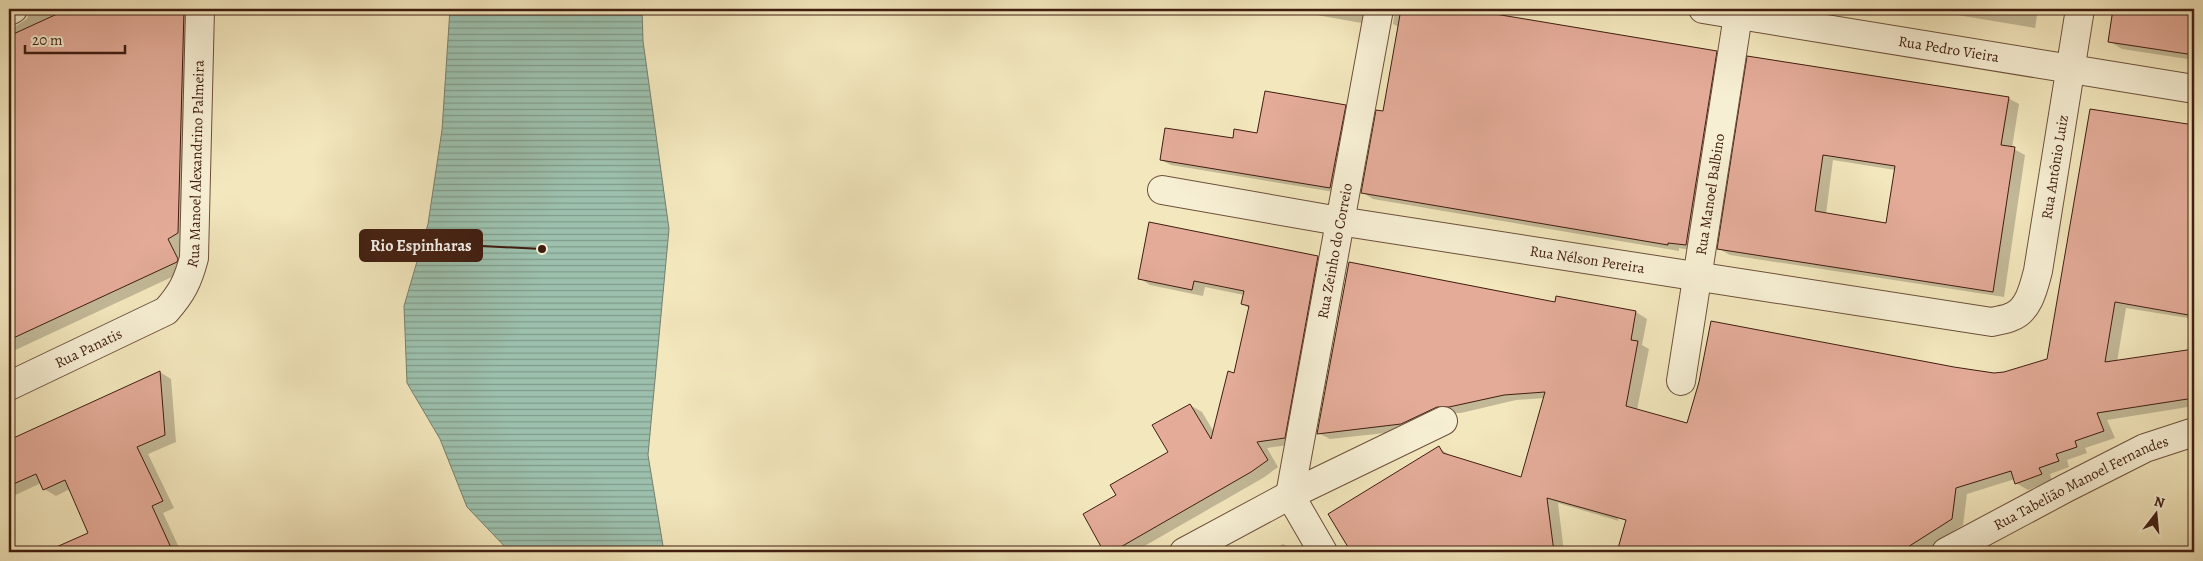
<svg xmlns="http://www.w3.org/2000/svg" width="2203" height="561" font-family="Alegreya,serif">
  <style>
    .water { fill: url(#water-rules); stroke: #777f6e }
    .shadow { fill: #0003; fill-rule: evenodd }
    .building { fill: #e3ab98; stroke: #401d10; fill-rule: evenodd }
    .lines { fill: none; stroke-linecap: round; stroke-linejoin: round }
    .minor-casing { stroke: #6d503b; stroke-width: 30 }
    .minor { stroke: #f7efd4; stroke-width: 28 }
    .labels { text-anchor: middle; stroke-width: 5; stroke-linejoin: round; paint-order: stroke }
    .street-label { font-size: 15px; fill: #401d10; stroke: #f7efd4 }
    .leader { fill: none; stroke: #401d10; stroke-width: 2 }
    .callout-dot { fill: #401d10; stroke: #f7efd4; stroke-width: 2 }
    .callout { fill: #401d10; stroke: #401d10; stroke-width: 2 }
    .callout-label { font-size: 16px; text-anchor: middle; font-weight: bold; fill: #fff }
  </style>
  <defs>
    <pattern id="water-rules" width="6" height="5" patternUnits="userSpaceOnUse" patternTransform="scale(1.25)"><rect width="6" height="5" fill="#9cc0ad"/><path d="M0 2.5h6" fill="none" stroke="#819b8b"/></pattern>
  </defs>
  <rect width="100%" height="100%" fill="#f3e7bd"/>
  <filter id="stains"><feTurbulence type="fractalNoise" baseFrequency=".004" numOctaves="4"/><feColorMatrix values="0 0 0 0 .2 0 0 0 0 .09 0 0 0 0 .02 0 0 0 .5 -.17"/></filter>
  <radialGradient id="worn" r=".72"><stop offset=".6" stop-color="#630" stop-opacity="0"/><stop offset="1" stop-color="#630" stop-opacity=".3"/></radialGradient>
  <path class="water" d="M450,9H642L643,41L669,229L648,455L664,552H510L467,507L440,439L407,383L404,306L428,224L442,130Z"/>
  <g class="shadow">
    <path d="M30,9H61L63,12L71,9H200L191,240L180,246L190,267L189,269L9,353V28L16,26L27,19Z"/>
    <path d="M1289,9H1378L1373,25L1294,11Z"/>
    <path d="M1395,9H1458L1716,53L1727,59L1697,251L1679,248V251L1373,199L1363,193L1384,112L1399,27L1393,24Z"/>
    <path d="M1921,9H2038L2035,28Z"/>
    <path d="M2114,9H2194V60L2122,49L2109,41Z"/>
    <path d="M1749,58L2008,98L2019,104L2012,148L2025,155L2004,297L1730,255L1719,249ZM1833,160L1895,170L1887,224L1826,214Z"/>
    <path d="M1345,106L1355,111L1340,193L1171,165L1161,160L1234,139L1258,135Z"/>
    <path d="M2091,110L2194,126V319L2126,308L2117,362L2194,350V406L2107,420L2115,438L2085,448L2087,453L2067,460L2069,467L2050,474L2052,481L2028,490L2016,483L2015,479L1967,494L1963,525L1922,552H1678L1598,486L1619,521L1558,503L1564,552H1353L1329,514L1439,448L1452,457L1522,479L1545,398L1516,400L1461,413H1449L1413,430L1330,439L1318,433L1556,304L1636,312L1647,319L1642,345L1649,349L1637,410L1688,425L1994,375L2048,360Z"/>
    <path d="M1317,257L1329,263L1296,444L1267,448L1278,467L1263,478L1134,552H1106L1084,515L1117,496L1169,453L1190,405L1202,412L1214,432L1235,374L1249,308L1242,304L1244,295L1205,287L1203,296L1150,285L1139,278Z"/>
    <path d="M160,372L171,379L176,442L148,454L174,508L163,513L181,552H48L90,533L70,489L56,496L44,489L41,483L9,498V441Z"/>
    <path d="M1283,544L1295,552H1296H1270Z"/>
  </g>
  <g class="building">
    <path d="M68,9H184L178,233L168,239L178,259L177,262L9,340V36Z"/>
    <path d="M1401,9H1465L1717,51L1686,245L1668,243V245L1361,193L1376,110L1383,111Z"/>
    <path d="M2113,9H2194V55L2108,42Z"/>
    <path d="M1747,56L2009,97L2001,145L2015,147L1993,292L1717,249ZM1823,155L1895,166L1886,223L1815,211Z"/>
    <path d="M1265,91L1346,105L1330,188L1160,160L1165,128L1233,138L1234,129L1257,133Z"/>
    <path d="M2090,109L2194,125V316L2115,302L2105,362L2194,349V398L2097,413L2104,431L2075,441L2077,447L2056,454L2059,461L2039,468L2042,474L2015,484L2011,471L1956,488L1952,519L1900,552H1617L1626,520L1547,498L1554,552H1351L1328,514L1439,446L1443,453L1521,477L1545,392L1504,395L1449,407H1437L1401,424L1317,434L1349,262L1555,302L1556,296L1636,311L1631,340L1638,341L1626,406L1687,423L1699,382L1711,321L1954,367L1994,373L2004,372L2047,359Z"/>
    <path d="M1149,222L1318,256L1285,438L1257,442L1268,460L1251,472L1112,552H1104L1083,514L1116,495L1110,485L1168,452L1152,425L1190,404L1211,439L1228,371L1234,373L1249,306L1241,304L1244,291L1194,281L1192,290L1138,279Z"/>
    <path d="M160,371L165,435L137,447L163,501L152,506L173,552H45L88,533L65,480L43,490L36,474L9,486V440Z"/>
  </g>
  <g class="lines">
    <defs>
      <g id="minor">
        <path id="s1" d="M1703,9L2194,89"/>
        <path d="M9,11L13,9"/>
        <path id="s2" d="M1162,190L1339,221L1992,322C1998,320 2005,320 2011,317C2029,311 2034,286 2038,271L2080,9"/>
        <path id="s3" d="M1681,381L1739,9"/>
        <path id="s4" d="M9,386L166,311C182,293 188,281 194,258L200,9"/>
        <path d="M1184,552L1290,495L1443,421"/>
        <path id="s5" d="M1323,552L1290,495L1379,9"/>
        <path id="s6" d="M1946,552L2066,488L2145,448L2194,432"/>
      </g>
    </defs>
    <use href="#minor" class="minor-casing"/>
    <use href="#minor" class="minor"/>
  </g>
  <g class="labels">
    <g class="street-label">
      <text dy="5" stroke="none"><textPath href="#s1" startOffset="249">Rua Pedro Vieira</textPath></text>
      <text dy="5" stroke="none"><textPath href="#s4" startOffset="329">Rua Manoel Alexandrino Palmeira</textPath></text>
      <text dy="5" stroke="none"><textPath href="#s2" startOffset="1021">Rua Antônio Luiz</textPath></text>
      <text dy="5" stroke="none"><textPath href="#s3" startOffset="189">Rua Manoel Balbino</textPath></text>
      <text dy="5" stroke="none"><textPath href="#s5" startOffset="314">Rua Zeinho do Correio</textPath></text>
      <text dy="5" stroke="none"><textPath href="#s2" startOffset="431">Rua Nélson Pereira</textPath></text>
      <text dy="5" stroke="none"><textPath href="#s4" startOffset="88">Rua Panatis</textPath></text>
      <text dy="5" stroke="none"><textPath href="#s6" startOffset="152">Rua Tabelião Manoel Fernandes</textPath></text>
    </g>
  </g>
  <path class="leader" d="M542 249L482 246"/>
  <circle class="callout-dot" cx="542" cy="249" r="5"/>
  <rect class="callout" x="360" y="230" width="122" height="31" rx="5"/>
  <g class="callout-label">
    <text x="421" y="251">Rio Espinharas</text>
  </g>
  <rect width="2203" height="561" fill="none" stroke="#f3e7bd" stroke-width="30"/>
  <rect x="10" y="10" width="2183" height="541" fill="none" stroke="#401d10" stroke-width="2.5"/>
  <rect x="15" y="15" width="2173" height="531" fill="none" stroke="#401d10"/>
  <g transform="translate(2156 514) rotate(16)" stroke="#f7efd4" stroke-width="4" paint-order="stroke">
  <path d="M0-4L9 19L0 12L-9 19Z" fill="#401d10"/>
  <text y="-8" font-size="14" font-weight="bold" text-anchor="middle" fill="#401d10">N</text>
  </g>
  <path d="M25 45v8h100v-8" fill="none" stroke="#401d10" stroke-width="2.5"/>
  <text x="32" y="45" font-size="15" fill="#401d10" stroke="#f7efd4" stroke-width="4" paint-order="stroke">20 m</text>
  <rect width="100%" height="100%" filter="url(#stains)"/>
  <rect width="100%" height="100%" fill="url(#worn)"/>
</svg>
